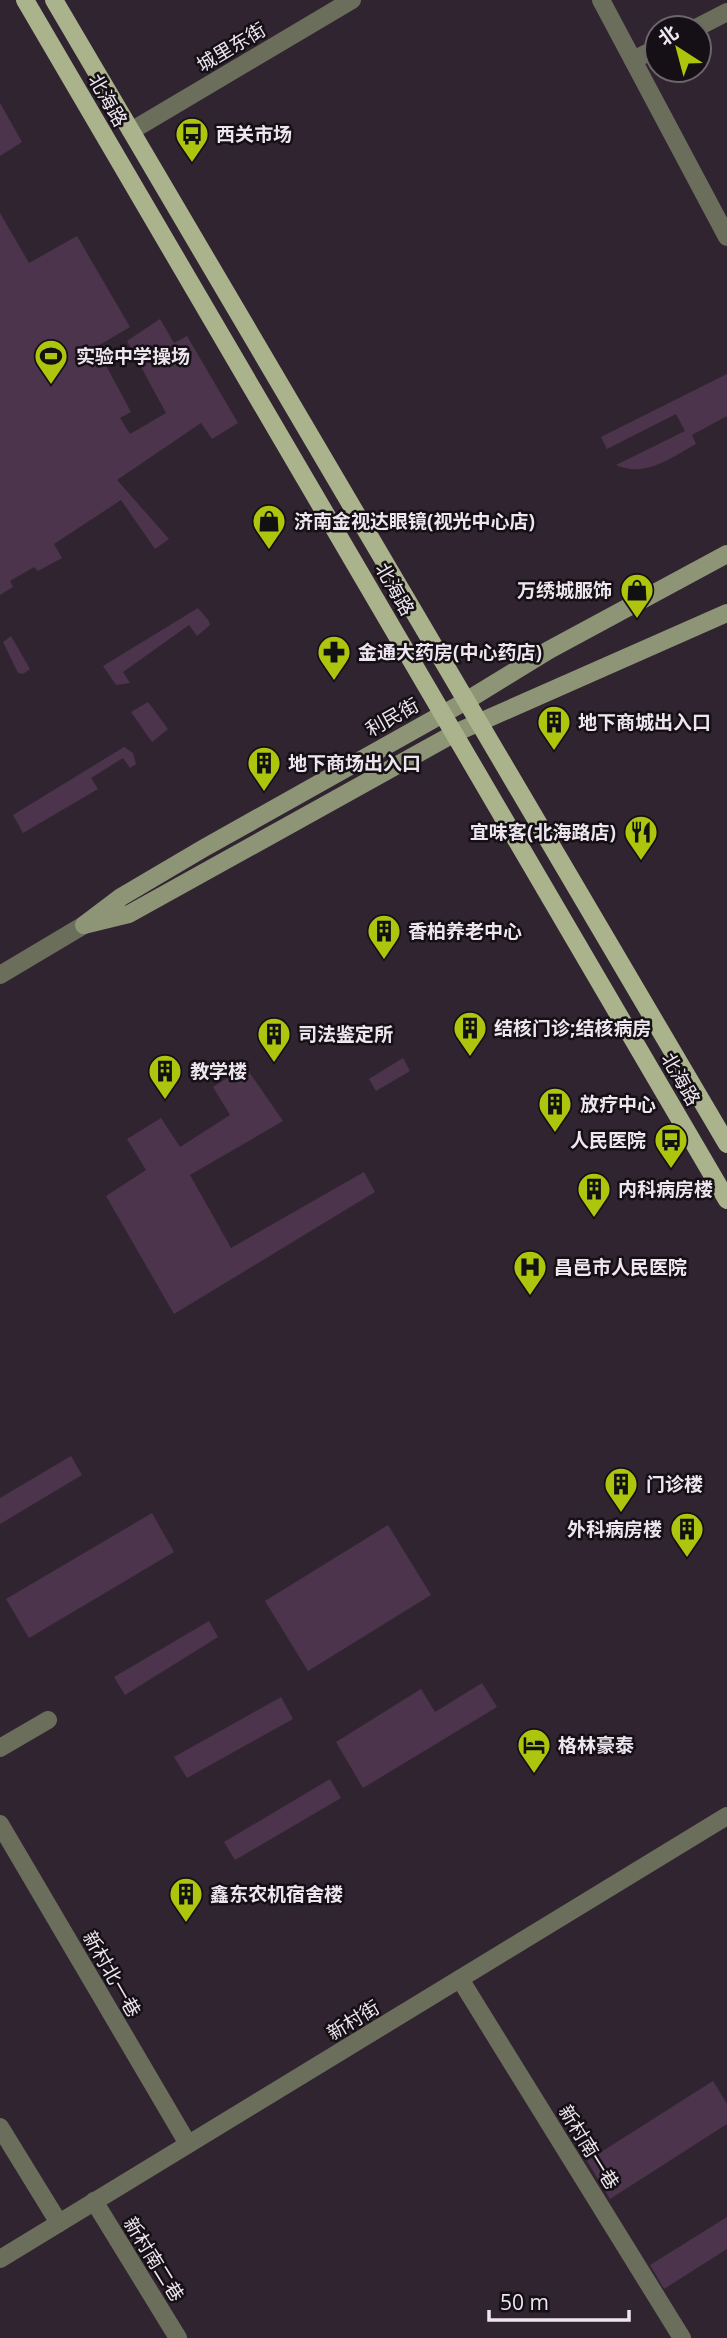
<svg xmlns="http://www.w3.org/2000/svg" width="727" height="2338" font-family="'Open Sans','Noto Sans SC',sans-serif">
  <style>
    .green { fill: #4c344c }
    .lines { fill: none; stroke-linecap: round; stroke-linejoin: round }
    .minor { stroke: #6a6e5b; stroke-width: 18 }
    .tertiary { stroke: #6a6e5b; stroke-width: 18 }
    .secondary { stroke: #8e9577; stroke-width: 18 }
    .primary { stroke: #aab38c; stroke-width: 18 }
    .labels { text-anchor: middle; stroke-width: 5; stroke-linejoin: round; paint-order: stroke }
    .street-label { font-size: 19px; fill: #eee6ee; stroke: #151015 }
    .poi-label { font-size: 19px; font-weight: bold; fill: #eee6ee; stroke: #151015; text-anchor: start }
  </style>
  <rect width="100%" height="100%" fill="#312431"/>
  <g class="green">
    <path d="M0,103L22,142L0,156Z"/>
    <path d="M0,213L29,263L77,236L130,327L96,347L131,412L120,418L130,434L166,413L127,341L160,319L174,343L187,336L238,423L212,439L201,423L117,480L169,539L155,549L121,500L54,544L62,558L38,571L34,567L10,581L13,587L0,595Z"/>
    <path d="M727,374V416L692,435L696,444C670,458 646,478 616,465L685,431L676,414L607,449L601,437Z"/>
    <path d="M198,608L209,621L210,625L197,636L189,625L123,672L130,683L116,685L103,666Z"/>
    <path d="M11,636L30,669L23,674L18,673L3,642Z"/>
    <path d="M148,702L168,729L152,742L131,712Z"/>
    <path d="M124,747L133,753L136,764L130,768L123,758L91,778L98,789L23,833L13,815Z"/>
    <path d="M403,1058L410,1071L376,1091L369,1079Z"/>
    <path d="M245,1066L283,1121L190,1175L231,1248L364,1172L375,1192L174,1314L106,1196L146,1170L127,1139L161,1118L180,1147L230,1115L213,1087Z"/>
    <path d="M71,1456L82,1475L0,1524V1498Z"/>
    <path d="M152,1513L174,1552L29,1638L6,1599Z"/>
    <path d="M388,1525L431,1595L308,1671L265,1601Z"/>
    <path d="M209,1621L218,1637L125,1695L114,1677Z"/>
    <path d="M482,1683L497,1707L363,1788L336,1742L421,1689L435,1712Z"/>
    <path d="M281,1697L293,1719L187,1778L174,1757Z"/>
    <path d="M330,1779L341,1798L235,1860L224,1842Z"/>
    <path d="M713,2081L727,2104V2124L610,2199L587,2161Z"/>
    <path d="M727,2217V2249L664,2289L650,2265Z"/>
  </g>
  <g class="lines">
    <g class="minor">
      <path d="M601,0L727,237"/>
      <path d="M696,28L727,12"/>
      <path d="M633,60L657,48"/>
      <path d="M0,1748L48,1720"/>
      <path d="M0,1824L188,2144"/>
      <path d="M460,1979L682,2338"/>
      <path d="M0,2127L59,2223"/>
      <path d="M94,2201L178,2338"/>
    </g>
    <g class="tertiary">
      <path d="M131,131L352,0"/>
      <path d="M0,975L84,925"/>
      <path d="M0,2259L727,1816"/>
    </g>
    <path class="secondary" d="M727,554L549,650L466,701L204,848L121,897L84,925L129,914L455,733L727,613"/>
    <g class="primary">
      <path d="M25,0L727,1200"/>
      <path d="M54,0L727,1144"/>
    </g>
  </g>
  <defs>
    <symbol id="bus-pin" viewBox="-11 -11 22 30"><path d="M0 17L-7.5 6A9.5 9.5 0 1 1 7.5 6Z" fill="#adc60d" stroke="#151015"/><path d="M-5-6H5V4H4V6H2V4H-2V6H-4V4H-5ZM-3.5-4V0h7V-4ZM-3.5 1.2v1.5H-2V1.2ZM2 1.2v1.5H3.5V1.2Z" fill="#111"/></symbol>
    <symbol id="stadium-pin" viewBox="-11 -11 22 30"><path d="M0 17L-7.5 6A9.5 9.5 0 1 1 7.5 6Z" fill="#adc60d" stroke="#151015"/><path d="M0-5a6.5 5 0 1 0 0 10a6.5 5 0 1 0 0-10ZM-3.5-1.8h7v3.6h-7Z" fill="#111"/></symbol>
    <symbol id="shop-pin" viewBox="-11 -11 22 30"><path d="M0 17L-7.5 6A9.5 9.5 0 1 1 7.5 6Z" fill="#adc60d" stroke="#151015"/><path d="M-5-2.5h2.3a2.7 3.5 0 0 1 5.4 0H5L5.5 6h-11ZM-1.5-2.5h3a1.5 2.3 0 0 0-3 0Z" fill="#111"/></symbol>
    <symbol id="pharmacy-pin" viewBox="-11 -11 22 30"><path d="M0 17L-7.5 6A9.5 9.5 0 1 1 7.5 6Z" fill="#adc60d" stroke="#151015"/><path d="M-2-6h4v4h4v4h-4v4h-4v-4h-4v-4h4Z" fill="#111"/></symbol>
    <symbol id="building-pin" viewBox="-11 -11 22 30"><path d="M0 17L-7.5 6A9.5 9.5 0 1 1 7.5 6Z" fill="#adc60d" stroke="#151015"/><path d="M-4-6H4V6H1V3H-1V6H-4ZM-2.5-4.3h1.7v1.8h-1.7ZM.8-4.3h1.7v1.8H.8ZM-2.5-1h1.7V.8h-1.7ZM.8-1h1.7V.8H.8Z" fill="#111"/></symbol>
    <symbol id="restaurant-pin" viewBox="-11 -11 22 30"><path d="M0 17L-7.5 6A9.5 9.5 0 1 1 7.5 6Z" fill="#adc60d" stroke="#151015"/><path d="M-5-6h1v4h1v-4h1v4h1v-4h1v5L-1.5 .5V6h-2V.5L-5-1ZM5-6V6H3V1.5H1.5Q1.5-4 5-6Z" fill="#111"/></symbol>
    <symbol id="hospital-pin" viewBox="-11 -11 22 30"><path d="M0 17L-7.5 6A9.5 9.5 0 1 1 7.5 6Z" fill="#adc60d" stroke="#151015"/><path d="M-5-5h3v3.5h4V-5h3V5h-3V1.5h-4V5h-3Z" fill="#111"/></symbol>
    <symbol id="hotel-pin" viewBox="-11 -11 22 30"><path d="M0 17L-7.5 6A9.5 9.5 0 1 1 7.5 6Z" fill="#adc60d" stroke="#151015"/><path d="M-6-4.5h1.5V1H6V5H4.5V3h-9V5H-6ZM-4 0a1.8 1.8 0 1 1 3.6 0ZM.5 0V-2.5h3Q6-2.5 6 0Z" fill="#111"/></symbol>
  </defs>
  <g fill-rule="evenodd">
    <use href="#bus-pin" x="173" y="115" width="38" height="52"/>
    <use href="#stadium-pin" x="32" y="337" width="38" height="52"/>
    <use href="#shop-pin" x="250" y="502" width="38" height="52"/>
    <use href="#shop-pin" x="618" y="571" width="38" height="52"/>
    <use href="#pharmacy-pin" x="315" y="633" width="38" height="52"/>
    <use href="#building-pin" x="535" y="703" width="38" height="52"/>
    <use href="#building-pin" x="245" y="744" width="38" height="52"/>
    <use href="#restaurant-pin" x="622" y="813" width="38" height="52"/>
    <use href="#building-pin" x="365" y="912" width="38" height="52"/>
    <use href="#building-pin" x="451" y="1009" width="38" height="52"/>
    <use href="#building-pin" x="255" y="1015" width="38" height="52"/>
    <use href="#building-pin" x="146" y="1052" width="38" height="52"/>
    <use href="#building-pin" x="536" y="1085" width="38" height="52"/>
    <use href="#bus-pin" x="652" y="1121" width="38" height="52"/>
    <use href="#building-pin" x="575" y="1170" width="38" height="52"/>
    <use href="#hospital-pin" x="511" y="1248" width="38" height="52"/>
    <use href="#building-pin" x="602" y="1465" width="38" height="52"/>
    <use href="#building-pin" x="668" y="1510" width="38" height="52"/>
    <use href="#hotel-pin" x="515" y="1726" width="38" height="52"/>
    <use href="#building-pin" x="167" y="1875" width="38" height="52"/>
  </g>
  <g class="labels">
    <g class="street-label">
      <text transform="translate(231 47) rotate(-31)" y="7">城里东街</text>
      <text transform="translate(108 100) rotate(60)" y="7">北海路</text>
      <text transform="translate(395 589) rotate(60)" y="7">北海路</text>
      <text transform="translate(392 717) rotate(-29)" y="7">利民街</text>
      <text transform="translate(681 1079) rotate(60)" y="7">北海路</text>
      <text transform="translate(112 1974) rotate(60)" y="7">新村北一巷</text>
      <text transform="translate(353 2020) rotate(-31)" y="7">新村街</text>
      <text transform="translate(589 2147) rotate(58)" y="7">新村南一巷</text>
      <text transform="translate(154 2259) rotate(58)" y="7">新村南二巷</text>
    </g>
    <g class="poi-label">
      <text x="216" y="141">西关市场</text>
      <text x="76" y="363">实验中学操场</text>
      <text x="294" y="528">济南金视达眼镜(视光中心店)</text>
      <text x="612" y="597" text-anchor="end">万绣城服饰</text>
      <text x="358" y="659">金通大药房(中心药店)</text>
      <text x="578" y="729">地下商城出入口</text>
      <text x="288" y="770">地下商场出入口</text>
      <text x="616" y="839" text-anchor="end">宜味客(北海路店)</text>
      <text x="408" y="938">香柏养老中心</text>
      <text x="494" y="1035">结核门诊;结核病房</text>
      <text x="298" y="1041">司法鉴定所</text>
      <text x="190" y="1078">教学楼</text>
      <text x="580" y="1111">放疗中心</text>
      <text x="646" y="1147" text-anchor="end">人民医院</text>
      <text x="618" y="1196">内科病房楼</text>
      <text x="554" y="1274">昌邑市人民医院</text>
      <text x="646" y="1491">门诊楼</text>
      <text x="662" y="1536" text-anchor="end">外科病房楼</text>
      <text x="558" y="1752">格林豪泰</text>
      <text x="210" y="1901">鑫东农机宿舍楼</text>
    </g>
  </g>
  <g transform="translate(678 49) rotate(324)"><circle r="33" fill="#151015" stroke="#6c666c" stroke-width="2"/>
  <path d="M0-5L12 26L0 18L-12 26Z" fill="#adc60d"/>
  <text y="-10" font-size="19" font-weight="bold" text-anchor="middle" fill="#eee6ee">北</text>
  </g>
  <path d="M489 2310v10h140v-10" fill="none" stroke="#eee6ee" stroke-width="3.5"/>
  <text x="500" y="2310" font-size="21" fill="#eee6ee" stroke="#151015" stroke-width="5" paint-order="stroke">50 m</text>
</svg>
